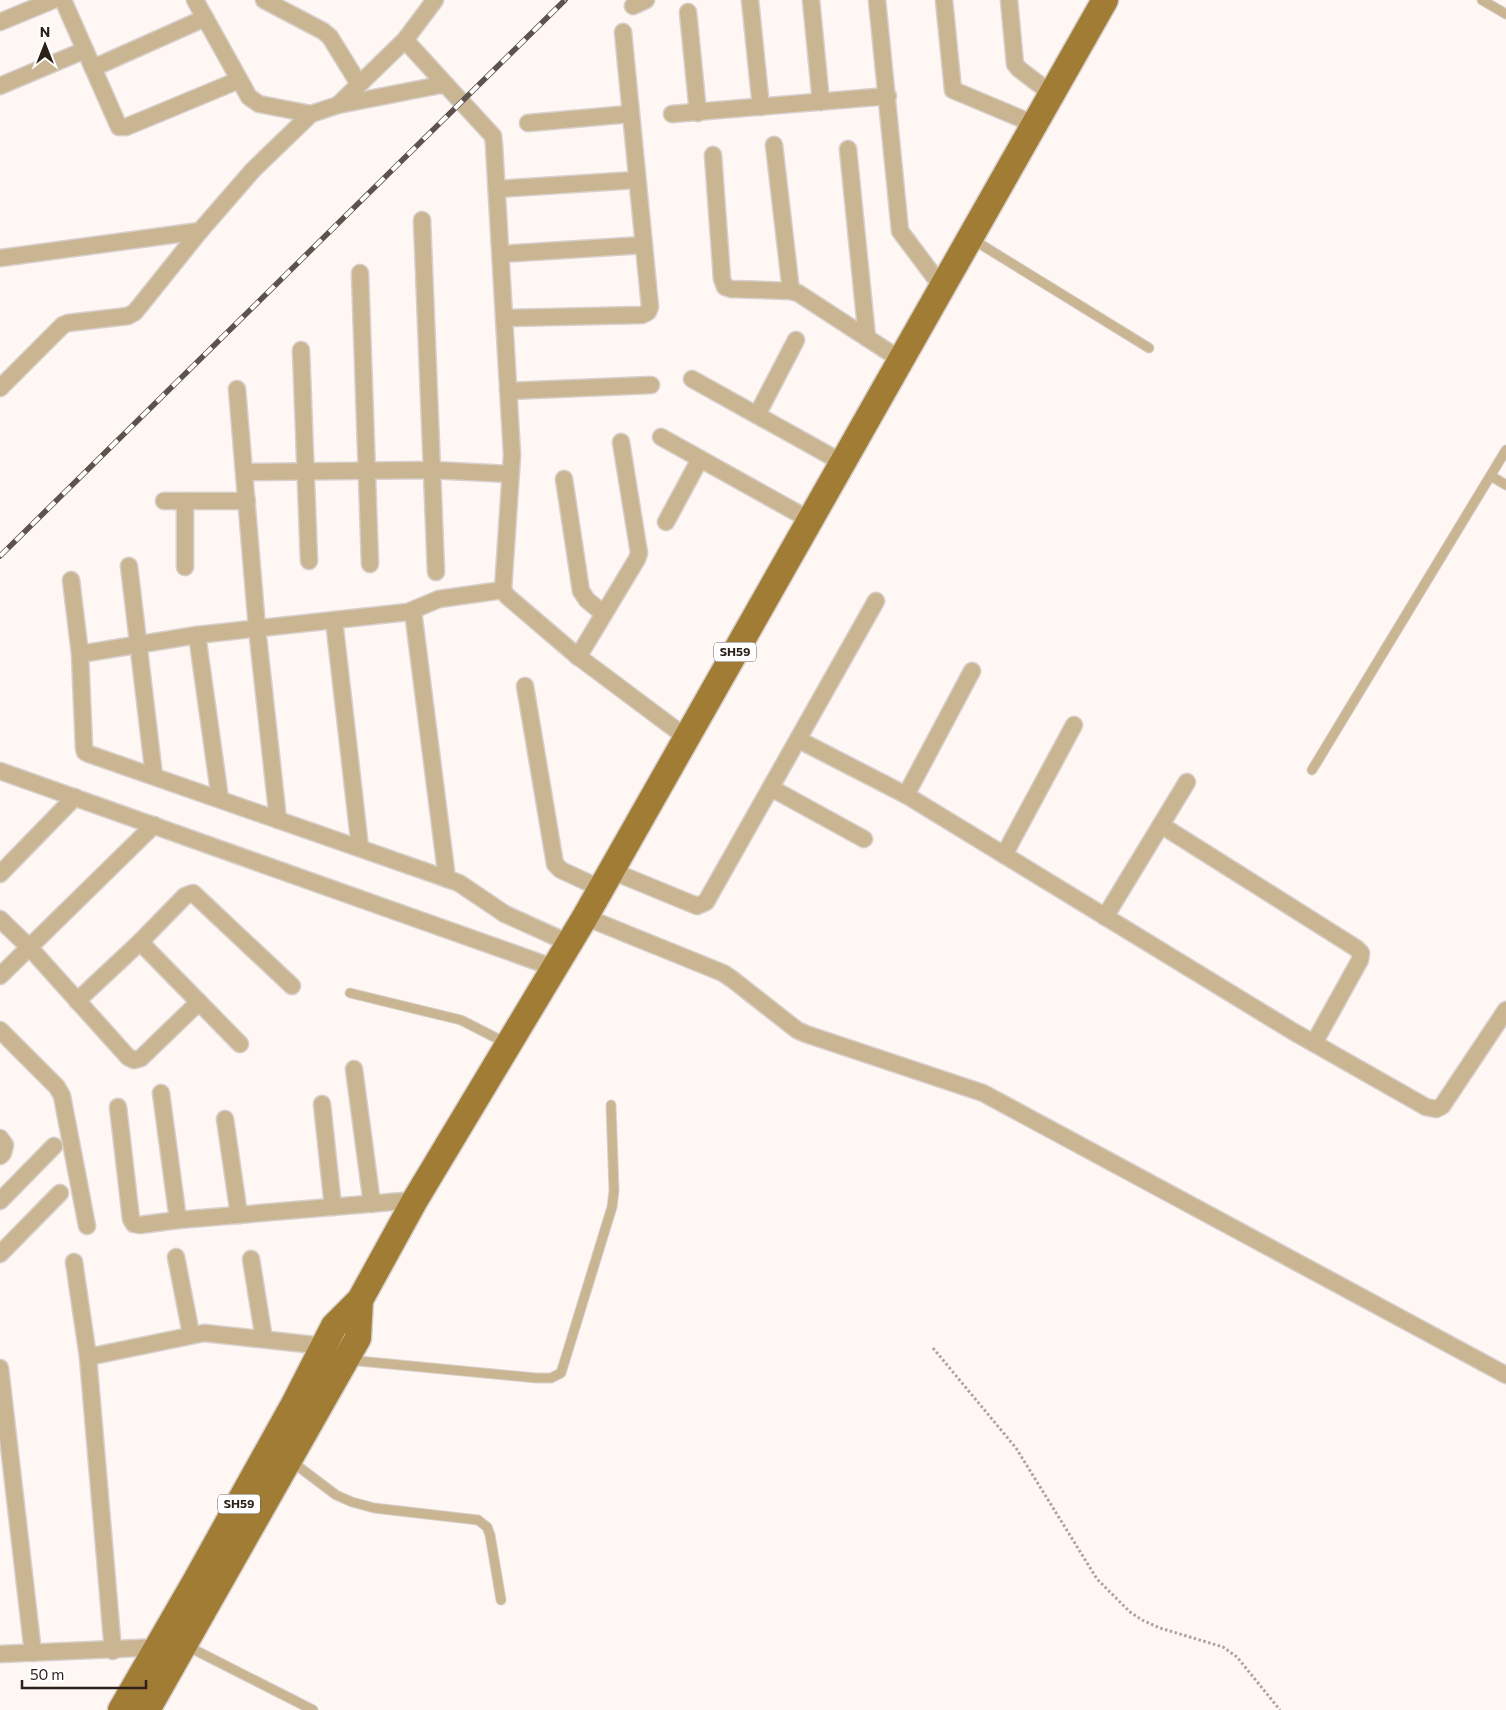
<svg xmlns="http://www.w3.org/2000/svg" width="1506" height="1710" font-family="Commissioner,sans-serif">
  <style>
    .lines { fill: none; stroke-linecap: round; stroke-linejoin: round }
    .service-casing { stroke: #d8d0cc; stroke-width: 11 }
    .minor-casing { stroke: #d8d0cc; stroke-width: 19 }
    .primary-casing { stroke: #d8d0cc; stroke-width: 29 }
    .path { stroke: #ada49f; stroke-width: 3; stroke-dasharray: 2.5 2.5; stroke-linecap: butt }
    .service { stroke: #cab592; stroke-width: 9 }
    .minor { stroke: #cab592; stroke-width: 16 }
    .primary { stroke: #a07c34; stroke-width: 26 }
    .rail-casing { stroke: #5d524c; stroke-width: 5.5 }
    .rail { stroke: #fff; stroke-width: 4; stroke-dasharray: 11; stroke-linecap: butt }
    .labels { text-anchor: middle; stroke-width: 4.5; stroke-linejoin: round; paint-order: stroke }
    .shield { fill: #fff; stroke: #6b635e; stroke-width: 1 }
    .shield-label { font-size: 12px; font-weight: bold; fill: #2c2019 }
  </style>
  <rect width="100%" height="100%" fill="#fef7f3"/>
  <g class="lines">
    <defs>
      <g id="service">
        <path d="M1482,0L1506,14"/>
        <path d="M972,239L1149,348"/>
        <path d="M1491,476L1506,485"/>
        <path d="M1312,770L1506,450"/>
        <path d="M350,993L461,1020L506,1043"/>
        <path d="M348,1360L536,1378H551L561,1373L612,1207L614,1191L611,1105"/>
        <path d="M291,1461L336,1495L352,1502L374,1508L478,1520L487,1527L490,1535L501,1600"/>
        <path d="M187,1646L313,1710"/>
      </g>
      <g id="minor">
        <path d="M63,0L119,127H126L239,80"/>
        <path d="M195,0L249,97L259,104L311,114L338,105L440,85L447,86L493,136L494,145L512,455L503,590L507,596L576,655L687,738"/>
        <path d="M264,0L323,31L330,37L359,84"/>
        <path d="M750,0L761,107"/>
        <path d="M811,0L821,102"/>
        <path d="M877,0L900,231L942,287"/>
        <path d="M944,0L953,90L1034,124"/>
        <path d="M1009,0L1015,64L1019,69L1052,94"/>
        <path d="M633,6L646,0"/>
        <path d="M688,12L698,113"/>
        <path d="M0,22L53,0"/>
        <path d="M405,40L447,86"/>
        <path d="M93,68L205,18"/>
        <path d="M0,86L85,50"/>
        <path d="M338,105L405,40L435,0"/>
        <path d="M672,114L888,96"/>
        <path d="M528,123L630,114"/>
        <path d="M774,145L791,291"/>
        <path d="M848,149L867,338"/>
        <path d="M713,155L722,279L725,287L731,289L791,291L798,293L901,360"/>
        <path d="M497,189L636,180"/>
        <path d="M422,220L436,572"/>
        <path d="M501,254L644,245"/>
        <path d="M0,258L200,231"/>
        <path d="M360,273L370,564"/>
        <path d="M504,318L642,315L648,312L650,307L623,32"/>
        <path d="M301,350L309,561"/>
        <path d="M692,379L843,463"/>
        <path d="M0,388L63,325L68,323L128,316L135,312L200,231L253,170L311,114"/>
        <path d="M237,389L257,628L278,820"/>
        <path d="M508,391L651,385"/>
        <path d="M757,415L796,340"/>
        <path d="M661,437L810,520"/>
        <path d="M245,472L431,470L510,474"/>
        <path d="M564,479L581,591L587,600L604,614"/>
        <path d="M164,501H247"/>
        <path d="M666,522L700,459"/>
        <path d="M129,566L154,776"/>
        <path d="M185,567V501"/>
        <path d="M71,580L80,654"/>
        <path d="M503,590L439,599L408,612L197,635L80,654L84,748L85,752L89,754L459,883L505,914L569,943"/>
        <path d="M413,611L447,879"/>
        <path d="M334,620L360,848"/>
        <path d="M197,635L220,799"/>
        <path d="M578,657L637,559L639,553L621,442"/>
        <path d="M525,686L555,864L561,870L602,889"/>
        <path d="M799,740L906,795L1294,1032L1426,1107L1436,1109L1442,1106L1506,1010"/>
        <path d="M0,771L555,968"/>
        <path d="M771,788L864,839"/>
        <path d="M906,795L972,671"/>
        <path d="M1161,825L1356,948L1361,953L1360,960L1314,1043"/>
        <path d="M1004,855L1074,725"/>
        <path d="M612,871L697,906L706,902L876,601"/>
        <path d="M0,874L75,797"/>
        <path d="M585,917L723,973L732,979L797,1030L806,1034L983,1093L1506,1375"/>
        <path d="M1105,917L1187,782"/>
        <path d="M0,919L30,948L128,1057L134,1060L141,1058L199,1002"/>
        <path d="M140,942L240,1044"/>
        <path d="M0,976L154,825"/>
        <path d="M77,1001L140,942L185,896L193,893L292,986"/>
        <path d="M0,1030L57,1087L62,1096L87,1226"/>
        <path d="M354,1069L372,1204"/>
        <path d="M161,1093L178,1220"/>
        <path d="M322,1104L333,1207"/>
        <path d="M118,1107L131,1219L134,1224L140,1225L178,1220L415,1200"/>
        <path d="M225,1119L239,1215"/>
        <path d="M0,1138L5,1145L3,1153L0,1156"/>
        <path d="M0,1201L54,1146"/>
        <path d="M0,1254L60,1193"/>
        <path d="M176,1257L191,1334"/>
        <path d="M251,1259L264,1339"/>
        <path d="M74,1262L88,1357L113,1651"/>
        <path d="M88,1357L204,1333L324,1346"/>
        <path d="M0,1368L33,1653"/>
        <path d="M0,1654L162,1647"/>
      </g>
      <g id="primary">
        <path d="M121,1710L195,1582L294,1404L334,1326L360,1300L415,1200L585,917L1105,0"/>
        <path d="M147,1710L358,1338L360,1300"/>
      </g>
    </defs>
    <use href="#service" class="service-casing"/>
    <use href="#minor" class="minor-casing"/>
    <use href="#primary" class="primary-casing"/>
    <path class="path" d="M933,1348L1016,1448L1097,1579L1130,1612L1142,1620L1160,1628L1223,1647L1237,1657L1280,1710"/>
    <use href="#service" class="service"/>
    <use href="#minor" class="minor"/>
    <use href="#primary" class="primary"/>
    <defs>
      <path id="rail" d="M0,556L565,0"/>
    </defs>
    <use href="#rail" class="rail-casing"/>
    <use href="#rail" class="rail"/>
  </g>
  <g class="labels">
    <g class="shield">
      <rect x="714" y="642.5" width="42" height="19" rx="4"/>
      <rect x="218" y="1494.5" width="42" height="19" rx="4"/>
    </g>
    <g class="shield-label">
      <text x="735" y="656">SH59</text>
      <text x="239" y="1508">SH59</text>
    </g>
  </g>
  <g transform="translate(45 45)" stroke="#ffffff" stroke-width="4" paint-order="stroke">
  <path d="M0-4L9 19L0 12L-9 19Z" fill="#2c2019"/>
  <text y="-8" font-size="14" font-weight="bold" text-anchor="middle" fill="#2c2019">N</text>
  </g>
  <path d="M22 1680v8h124v-8" fill="none" stroke="#2c2019" stroke-width="2.5"/>
  <text x="30" y="1680" font-size="15" fill="#2c2019" stroke="#ffffff" stroke-width="4" paint-order="stroke">50 m</text>
</svg>
